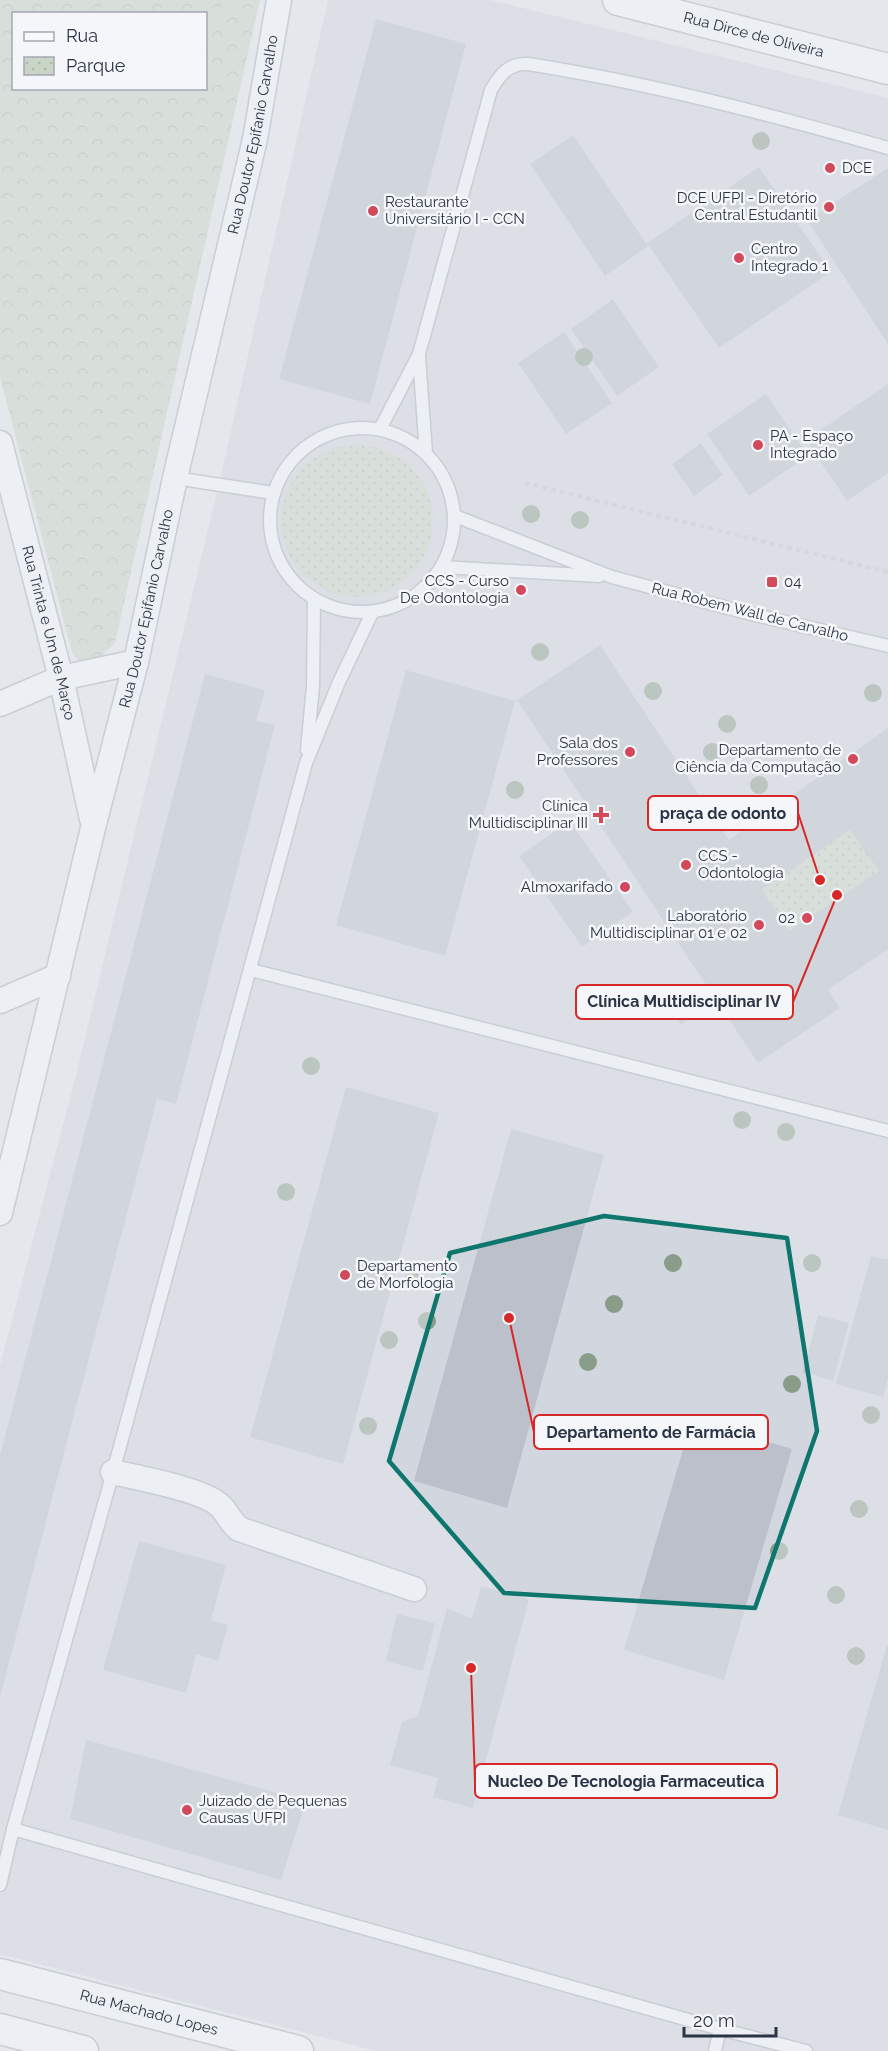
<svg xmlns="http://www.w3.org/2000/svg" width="888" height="2051" font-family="Raleway,sans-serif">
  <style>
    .built { fill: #d2d6de }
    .forest { fill: url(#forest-crowns); fill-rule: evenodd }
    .park { fill: url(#park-dots) }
    .building { fill: #bbc0ca; fill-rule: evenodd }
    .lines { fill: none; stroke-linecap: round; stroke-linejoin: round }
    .service-casing { stroke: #a9aeb7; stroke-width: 15 }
    .minor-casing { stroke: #a9aeb7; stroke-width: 27 }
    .tertiary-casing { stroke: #a9aeb7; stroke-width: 33 }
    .path { stroke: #c2c5cb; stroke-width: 4; stroke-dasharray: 4.5 4.5; stroke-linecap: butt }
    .service { stroke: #f7f8fa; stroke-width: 12 }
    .minor { stroke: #f7f8fa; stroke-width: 24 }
    .tertiary { stroke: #f7f8fa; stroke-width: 30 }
    .tree { fill: #899d89 }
    .marked { fill: none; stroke: #0f766e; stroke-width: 4.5; stroke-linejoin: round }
    .poi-dot { fill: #d1495b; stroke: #f4f6f9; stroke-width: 2 }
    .labels { text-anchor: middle; stroke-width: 5; stroke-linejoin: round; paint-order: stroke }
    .street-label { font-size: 15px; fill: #2b3445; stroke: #f4f6f9 }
    .poi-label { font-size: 15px; fill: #2b3445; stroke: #f4f6f9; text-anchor: start }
    .leader { fill: none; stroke: #d62828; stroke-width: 2 }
    .callout-dot { fill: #d62828; stroke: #f4f6f9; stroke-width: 2 }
    .callout { fill: #f4f6f9; stroke: #d62828; stroke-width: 2 }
    .callout-label { font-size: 16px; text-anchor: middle; font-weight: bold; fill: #2b3445 }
  </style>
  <defs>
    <pattern id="forest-crowns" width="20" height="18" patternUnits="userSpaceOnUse" patternTransform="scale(1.5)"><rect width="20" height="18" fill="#c9d6c5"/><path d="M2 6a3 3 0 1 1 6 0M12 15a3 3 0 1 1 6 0" fill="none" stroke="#adb8ab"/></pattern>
    <pattern id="park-dots" width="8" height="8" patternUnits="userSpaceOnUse" patternTransform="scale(1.5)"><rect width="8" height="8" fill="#c9d6c5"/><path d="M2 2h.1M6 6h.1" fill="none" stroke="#adb8ab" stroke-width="1.8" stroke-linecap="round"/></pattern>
  </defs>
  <rect width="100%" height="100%" fill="#e4e7ec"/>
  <path class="built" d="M328,0H491L888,98V2051H376L0,1954V1366L76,1075L219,484Z"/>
  <path class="forest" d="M0,0H260L115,643L94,663L79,662L72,652L0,377ZM14,14H206V88H14Z"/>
  <g class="park">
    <circle cx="357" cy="521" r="76"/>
    <path d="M850,830L879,871L789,931L762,890Z"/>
  </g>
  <g class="building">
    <path d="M376,19L466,44L370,404L279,379Z"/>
    <path d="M573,135L648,246L605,276L530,164Z"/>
    <path d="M759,167L831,272L719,348L647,243Z"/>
    <path d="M888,168V344L807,220Z"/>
    <path d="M613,299L659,367L617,396L571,329Z"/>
    <path d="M564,332L612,403L566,434L518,363Z"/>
    <path d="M888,384V473L847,501L806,440Z"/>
    <path d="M766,394L808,456L749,496L707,434Z"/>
    <path d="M701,443L723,475L694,496L672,464Z"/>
    <path d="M600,645L729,840L888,728V949L828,990L840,1008L758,1063L517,700ZM850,830L879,871L789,931L762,890Z"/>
    <path d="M406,670L515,701L445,956L336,925Z"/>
    <path d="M205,674L265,690L256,721L275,725L176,1104L157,1099L0,1697V1455Z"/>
    <path d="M570,821L633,912L582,947L519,856Z"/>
    <path d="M680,986L699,1012L681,1025L663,999Z"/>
    <path d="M346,1087L439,1113L343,1464L250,1437Z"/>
    <path d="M511,1129L604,1155L507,1508L414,1481Z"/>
    <path d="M871,1256L888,1260V1377L883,1397L836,1384Z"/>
    <path d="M818,1315L849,1323L833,1381L803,1372Z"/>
    <path d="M692,1419L792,1449L724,1680L624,1650Z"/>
    <path d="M139,1541L226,1565L211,1620L228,1625L218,1661L196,1654L186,1693L103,1670Z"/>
    <path d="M481,1586L529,1599L473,1808L433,1797L438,1778L390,1765L402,1722L418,1716L447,1608L472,1619Z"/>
    <path d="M397,1614L435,1623L423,1671L386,1661Z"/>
    <path d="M887,1645H888V1830L838,1815Z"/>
    <path d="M86,1740L306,1801L281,1880L70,1819Z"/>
  </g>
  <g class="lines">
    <defs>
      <g id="service">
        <path d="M419,356L426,453"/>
        <circle cx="362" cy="520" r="92"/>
        <path d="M380,429L419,354L491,90C500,75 508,63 528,64C649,83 769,114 888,148"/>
        <path d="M175,478L273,493"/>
        <path d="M455,516L612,577L743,612L888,646"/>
        <path d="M442,567L599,576"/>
        <path d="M307,750L313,686L314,599"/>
        <path d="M251,970L888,1131"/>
        <path d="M13,1829L720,2029L806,2051"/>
        <path d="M0,1885L13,1829L113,1472L306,763L339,682L372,613"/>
        <path d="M715,2051L720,2029"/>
      </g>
      <g id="minor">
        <path id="s1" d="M0,443L61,678L92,819"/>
        <path d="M0,704L61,678L136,662"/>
        <path d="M0,1001L58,976"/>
        <path id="s2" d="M0,1213L94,824L136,662L175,478L255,139L279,0"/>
        <path d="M113,1472C138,1478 200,1489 218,1504C227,1511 230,1522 239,1529L414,1589"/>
      </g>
      <g id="tertiary">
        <path id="s3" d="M618,0L888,69"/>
        <path id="s4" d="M0,1974L298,2051"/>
        <path d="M0,2029L83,2051"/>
      </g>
    </defs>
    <use href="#service" class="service-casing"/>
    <use href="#minor" class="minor-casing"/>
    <use href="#tertiary" class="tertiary-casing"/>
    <path class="path" d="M525,483L888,572"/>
    <use href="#service" class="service"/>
    <use href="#minor" class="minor"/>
    <use href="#tertiary" class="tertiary"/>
  </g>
  <g class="tree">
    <circle cx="761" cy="141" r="9"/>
    <circle cx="584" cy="357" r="9"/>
    <circle cx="531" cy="514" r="9"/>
    <circle cx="580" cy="520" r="9"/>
    <circle cx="540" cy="652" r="9"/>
    <circle cx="653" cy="691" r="9"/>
    <circle cx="873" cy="693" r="9"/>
    <circle cx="727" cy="724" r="9"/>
    <circle cx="712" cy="752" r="9"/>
    <circle cx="759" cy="785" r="9"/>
    <circle cx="515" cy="790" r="9"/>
    <circle cx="311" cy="1066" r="9"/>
    <circle cx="742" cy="1120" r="9"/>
    <circle cx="786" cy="1132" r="9"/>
    <circle cx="286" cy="1192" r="9"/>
    <circle cx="673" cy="1263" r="9"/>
    <circle cx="812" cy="1263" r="9"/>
    <circle cx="413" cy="1281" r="9"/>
    <circle cx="614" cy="1304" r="9"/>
    <circle cx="427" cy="1321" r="9"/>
    <circle cx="389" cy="1340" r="9"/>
    <circle cx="588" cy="1362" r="9"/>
    <circle cx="792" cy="1384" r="9"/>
    <circle cx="871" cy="1415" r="9"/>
    <circle cx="576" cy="1423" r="9"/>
    <circle cx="368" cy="1426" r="9"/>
    <circle cx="859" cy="1509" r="9"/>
    <circle cx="779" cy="1551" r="9"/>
    <circle cx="836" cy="1595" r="9"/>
    <circle cx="856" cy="1656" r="9"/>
  </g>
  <path d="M0 0H888V2051H0ZM604,1216L787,1238L817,1431L755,1608L504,1593L389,1461L450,1253Z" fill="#e4e7ec" fill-opacity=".55" fill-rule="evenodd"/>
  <path class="marked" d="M604,1216L787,1238L817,1431L755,1608L504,1593L389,1461L450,1253Z"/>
  <g class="poi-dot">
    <circle cx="830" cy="168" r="6"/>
    <circle cx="829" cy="207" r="6"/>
    <circle cx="373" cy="211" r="6"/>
    <circle cx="739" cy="258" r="6"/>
    <circle cx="758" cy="445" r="6"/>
    <rect x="766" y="576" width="12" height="12" rx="3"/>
    <circle cx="521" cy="590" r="6"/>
    <circle cx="630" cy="752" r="6"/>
    <circle cx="853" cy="759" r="6"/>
    <path d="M598 806h6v6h6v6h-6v6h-6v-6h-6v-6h6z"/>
    <circle cx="686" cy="865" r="6"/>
    <circle cx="625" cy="887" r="6"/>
    <circle cx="807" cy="918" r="6"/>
    <circle cx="759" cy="925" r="6"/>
    <circle cx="345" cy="1275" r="6"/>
    <circle cx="187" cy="1810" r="6"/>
  </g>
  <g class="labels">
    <g class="street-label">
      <text dy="5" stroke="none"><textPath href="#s3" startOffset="140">Rua Dirce de Oliveira</textPath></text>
      <text dy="5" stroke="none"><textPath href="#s2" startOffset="1108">Rua Doutor Epifanio Carvalho</textPath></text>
      <text dy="5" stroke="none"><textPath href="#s2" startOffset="622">Rua Doutor Epifanio Carvalho</textPath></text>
      <text transform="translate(750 612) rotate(14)" y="5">Rua Robem Wall de Carvalho</text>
      <text dy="5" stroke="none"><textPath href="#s1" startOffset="196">Rua Trinta e Um de Março</textPath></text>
      <text dy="5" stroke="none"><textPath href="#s4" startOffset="154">Rua Machado Lopes</textPath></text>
    </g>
    <g class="poi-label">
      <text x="842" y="173">DCE</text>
      <text x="817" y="203" text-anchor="end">DCE UFPI - Diretório<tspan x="817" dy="17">Central Estudantil</tspan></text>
      <text x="385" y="207">Restaurante<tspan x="385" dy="17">Universitário I - CCN</tspan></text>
      <text x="751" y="254">Centro<tspan x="751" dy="17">Integrado 1</tspan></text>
      <text x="770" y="441">PA - Espaço<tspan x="770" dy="17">Integrado</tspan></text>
      <text x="509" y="586" text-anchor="end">CCS - Curso<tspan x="509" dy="17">De Odontologia</tspan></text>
      <text x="784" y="587">04</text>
      <text x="618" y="748" text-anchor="end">Sala dos<tspan x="618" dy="17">Professores</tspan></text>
      <text x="841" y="755" text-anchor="end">Departamento de<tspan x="841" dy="17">Ciência da Computação</tspan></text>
      <text x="588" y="811" text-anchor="end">Clínica<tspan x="588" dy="17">Multidisciplinar III</tspan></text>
      <text x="698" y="861">CCS -<tspan x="698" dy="17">Odontologia</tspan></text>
      <text x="613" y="892" text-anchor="end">Almoxarifado</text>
      <text x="747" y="921" text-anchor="end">Laboratório<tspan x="747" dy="17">Multidisciplinar 01 e 02</tspan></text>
      <text x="795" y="923" text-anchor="end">02</text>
      <text x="357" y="1271">Departamento<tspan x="357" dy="17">de Morfologia</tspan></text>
      <text x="199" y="1806">Juizado de Pequenas<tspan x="199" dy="17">Causas UFPI</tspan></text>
    </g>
  </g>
  <path class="leader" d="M820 880L798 813M837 895L793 1002M509 1318L534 1432M471 1668L475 1781"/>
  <g class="callout-dot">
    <circle cx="820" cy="880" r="6"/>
    <circle cx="837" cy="895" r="6"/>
    <circle cx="509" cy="1318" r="6"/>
    <circle cx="471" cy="1668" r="6"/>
  </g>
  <g class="callout">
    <rect x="648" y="796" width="150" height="34" rx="6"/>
    <rect x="576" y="985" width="217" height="34" rx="6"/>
    <rect x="534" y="1415" width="234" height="34" rx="6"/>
    <rect x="475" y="1764" width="302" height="34" rx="6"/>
  </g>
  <g class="callout-label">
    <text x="723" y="819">praça de odonto</text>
    <text x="684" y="1007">Clínica Multidisciplinar IV</text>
    <text x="651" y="1438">Departamento de Farmácia</text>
    <text x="626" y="1787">Nucleo De Tecnologia Farmaceutica</text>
  </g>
  <rect x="12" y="12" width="195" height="78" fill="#f4f6f9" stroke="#a4a8b1" stroke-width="1.5"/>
  <rect x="24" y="32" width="30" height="9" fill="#f7f8fa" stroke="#a4a8b1" stroke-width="1.5"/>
  <text x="66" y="42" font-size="18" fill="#2b3445">Rua</text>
  <rect x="24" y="57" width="30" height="18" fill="url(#park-dots)" stroke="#a4a8b1" stroke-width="1.5"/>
  <text x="66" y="72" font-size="18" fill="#2b3445">Parque</text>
  <path d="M684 2027v9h92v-9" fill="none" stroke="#2b3445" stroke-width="3"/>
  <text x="693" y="2027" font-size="18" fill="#2b3445" stroke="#f4f6f9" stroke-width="4.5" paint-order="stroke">20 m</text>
</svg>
